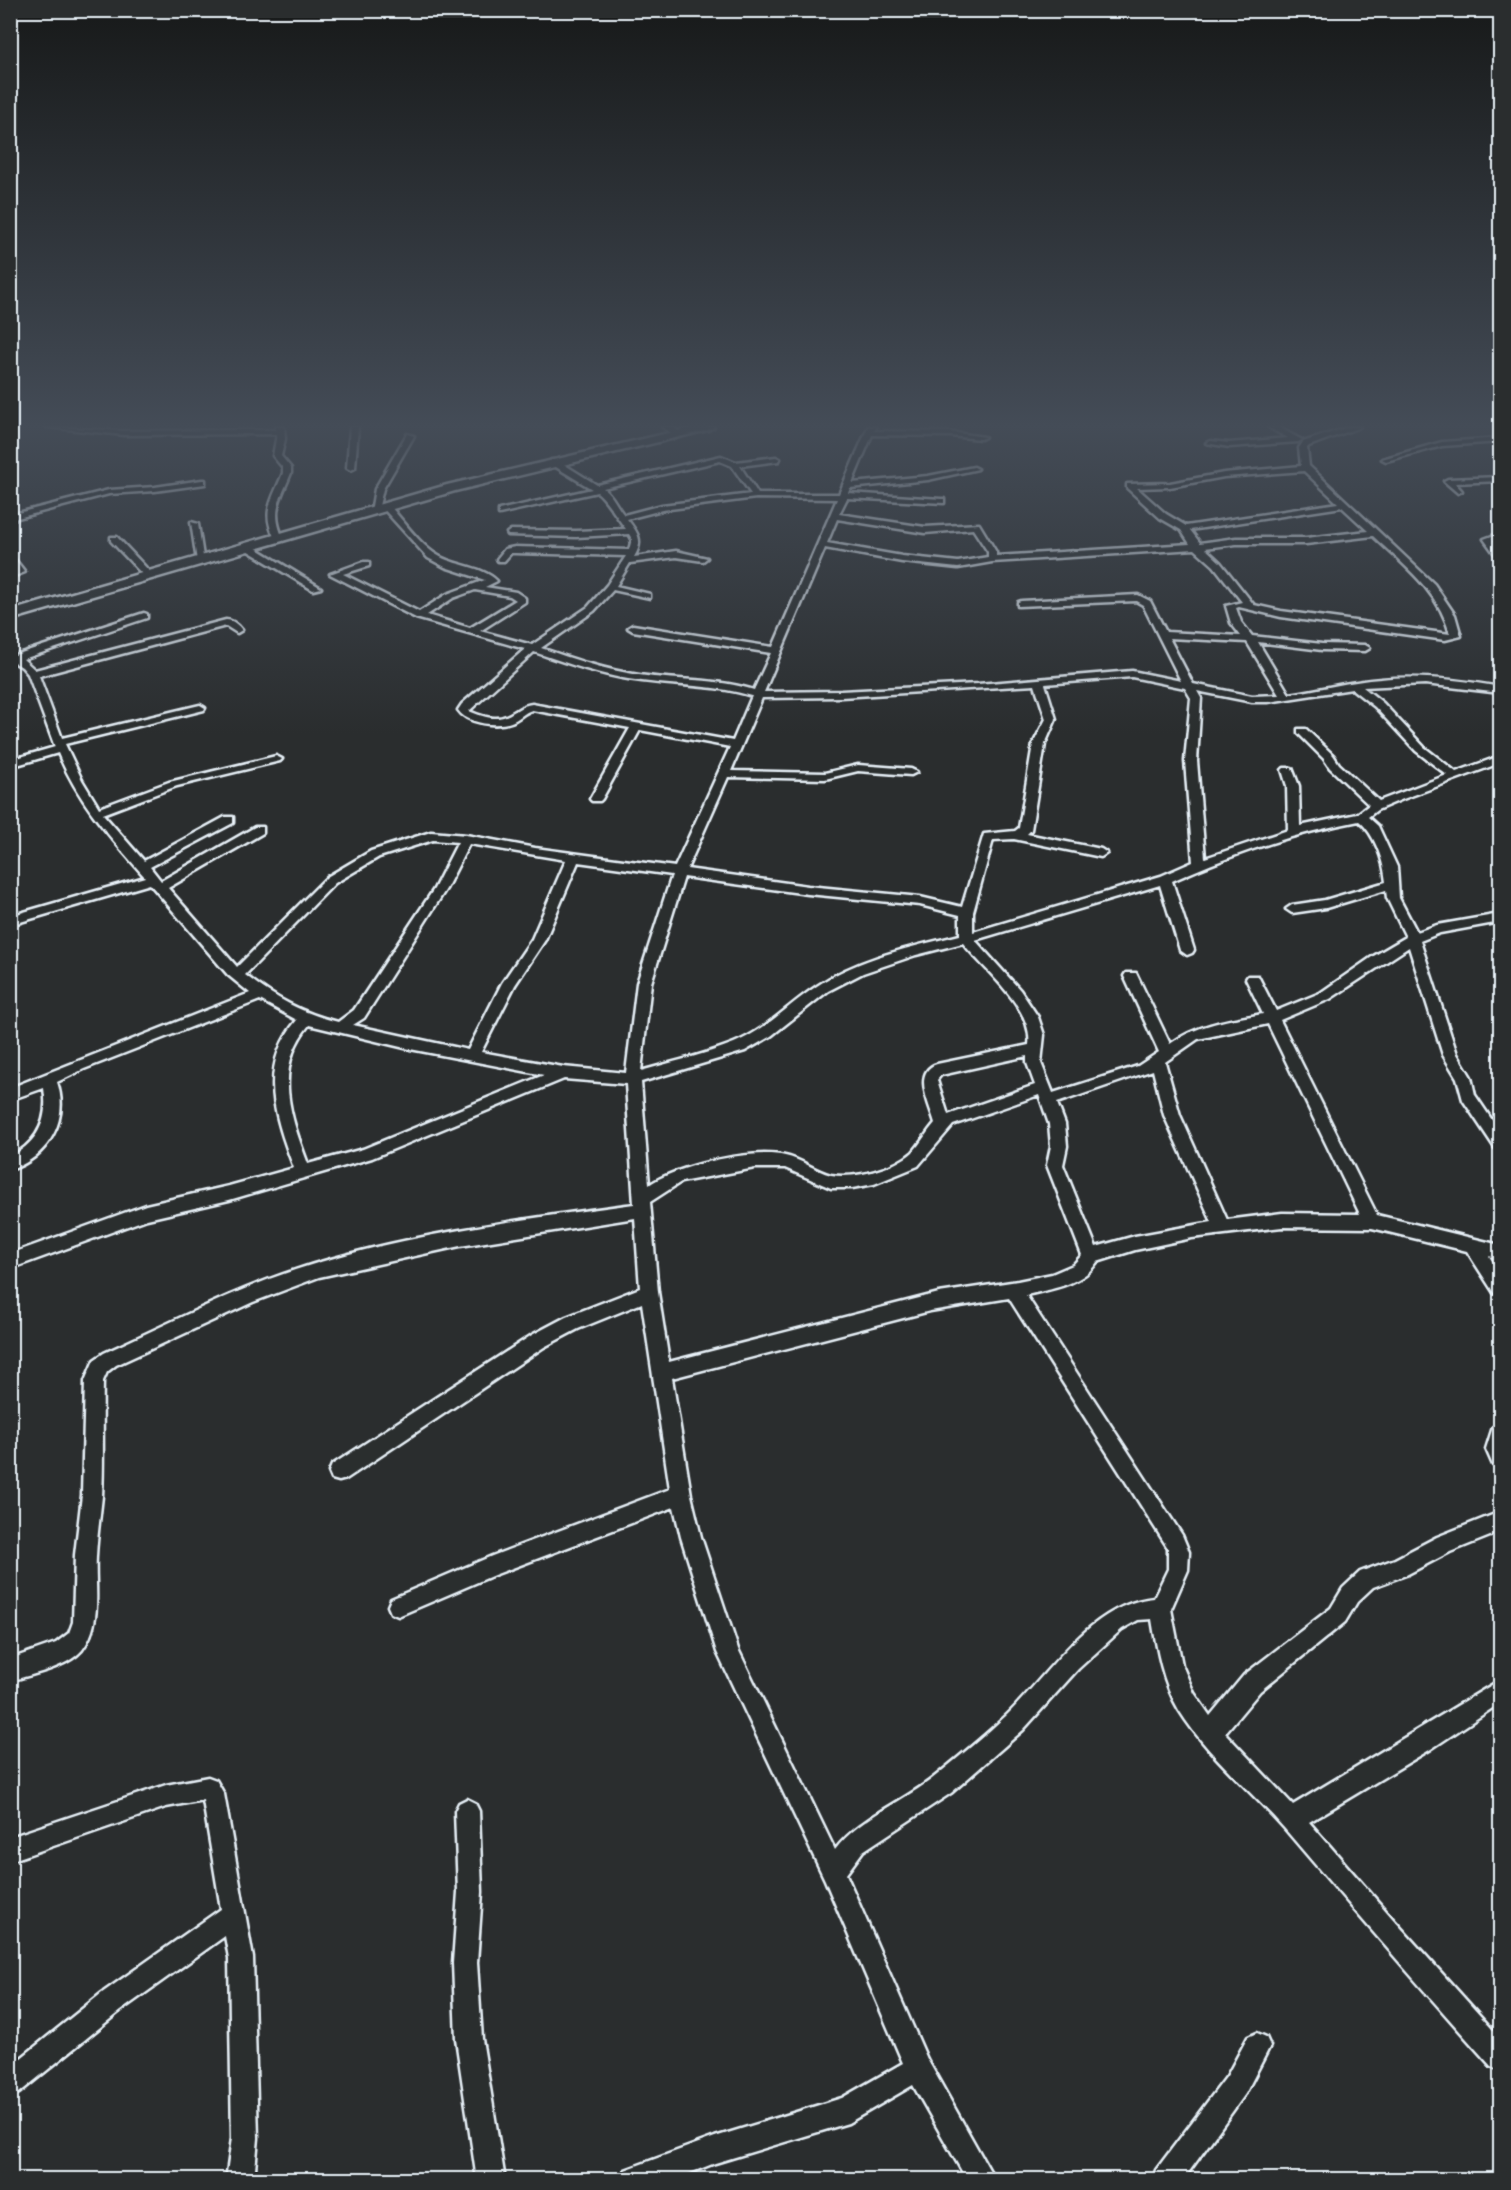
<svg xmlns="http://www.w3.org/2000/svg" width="1511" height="2190" font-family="Dekko,sans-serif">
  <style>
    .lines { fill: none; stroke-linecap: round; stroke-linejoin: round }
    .street-casing { stroke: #e8f1f8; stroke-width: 5 }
    .secondary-casing { stroke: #e8f1f8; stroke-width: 5 }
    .street { fill: #2a2d2e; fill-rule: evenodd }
    .secondary { fill: #2a2d2e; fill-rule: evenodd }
  </style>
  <rect width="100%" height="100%" fill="#2a2d2e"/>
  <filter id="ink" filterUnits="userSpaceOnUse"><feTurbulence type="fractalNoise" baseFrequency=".0167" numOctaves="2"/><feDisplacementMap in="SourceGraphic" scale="12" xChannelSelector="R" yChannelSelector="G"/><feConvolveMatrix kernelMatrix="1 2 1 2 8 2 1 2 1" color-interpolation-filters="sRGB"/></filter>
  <g filter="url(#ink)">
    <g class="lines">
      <defs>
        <g id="street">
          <path d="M47,427L124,431L276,430V427H284L285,439L281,456L291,468V473C281,499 270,510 283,538L276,540C260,512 273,499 283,473V468L273,456L277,434L124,435Z"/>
          <path d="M350,427H358L355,468L351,470L347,468Z"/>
          <path d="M662,427H672L683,434L676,436Z"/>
          <path d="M868,427H876L874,431L950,432L985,437L981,439L950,436L872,435L852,483L928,476L974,467L978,469L928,480L850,488L848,493L941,499H944V503L847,498L839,514L925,527L979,524L996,552V556L1190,544L1181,530L1160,518L1127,488V484L1170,483L1224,473L1301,466L1299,448L1303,442L1349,427H1360L1309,446L1307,448L1309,466L1434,584L1455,615L1461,636L1445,640L1281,617L1239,607L1236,608L1241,622L1252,636L1322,644L1365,645L1370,648L1365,651L1322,650L1258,642L1289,694C1320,690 1350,681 1381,679C1420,675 1461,680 1500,687V693L1425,684L1363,687L1383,703L1424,747L1456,772L1500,756V763L1403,799L1377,810L1368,817L1378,826L1397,867L1399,898L1417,932L1437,925L1500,914V922L1440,933L1420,941L1457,1054L1471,1077L1475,1095L1500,1132V1150L1495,1148L1463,1100L1457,1078L1443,1055L1409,947L1330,999L1280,1020L1377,1215L1500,1245V1259L1489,1256L1500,1274V1295L1494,1293L1467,1251L1372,1228L1282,1227L1192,1238L1135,1250L1097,1262C1082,1285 1051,1289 1026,1295L1182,1535L1189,1552L1188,1570L1171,1609L1182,1665L1194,1693L1210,1716L1244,1675L1331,1608L1343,1588L1360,1572L1395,1559L1437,1537L1500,1512V1532L1450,1552L1406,1575L1373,1587L1357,1602L1345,1622L1260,1691L1225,1733L1293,1805L1500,1680V1703L1431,1749L1309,1822L1392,1918L1500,2038V2070L1491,2066C1421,1988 1353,1909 1285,1829C1250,1789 1207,1755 1179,1710C1163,1683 1157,1650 1152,1619L1138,1620L1122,1629L1078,1669L1023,1730L951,1793L863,1851L846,1874L927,2059L995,2180H967L913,2085L848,2123L715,2163L672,2180H622L625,2170L715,2137L842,2098L903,2063L825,1880L717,1652L681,1537L674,1507L494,1575L398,1616L391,1613L388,1606L391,1599L492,1556L670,1489L642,1303L578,1329L544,1347L346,1479L339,1481L332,1479L329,1472L332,1465L532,1335L566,1317L640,1288L635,1218L460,1246L319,1277L253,1302L116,1365L107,1372L103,1381C102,1419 104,1458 102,1496C100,1516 97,1536 96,1556C94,1587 103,1623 82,1650C66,1668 33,1674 10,1681V1659L56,1643L69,1633L73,1622L75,1555L82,1495L85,1381L94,1360L104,1353C167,1325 229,1292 295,1270C401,1235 524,1219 634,1204L626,1084L564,1079L372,1158L229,1200L147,1219L10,1269V1254L146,1205L229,1186L294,1168C275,1117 257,1067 297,1020L260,1000L84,1069L57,1082C70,1121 47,1158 10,1170V1157C39,1142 49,1119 44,1088L10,1100V1088L250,993L228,975L150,884L10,925V916L145,877C110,837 79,803 58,753L10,767V760L55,747L28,674L22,667L10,660V653L15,655L144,613L147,614V618L23,659L35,670L226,620C233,620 238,625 242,630L237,633L226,626L39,676L62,738L200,705L205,708L204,710L65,744L82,780L99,808L169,782L276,756L282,759L280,761L177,786L103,814L144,861L225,817H233V823L150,867L161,881L255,827H263V833L168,888L237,967L327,877L371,851L431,832L466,835L535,848L675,867L730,747L640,730L602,799L600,801H592L590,799L630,728L532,710C524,712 519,719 511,722C496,727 467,724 458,710L462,704L525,649L416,618L330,574L363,562H369V566L343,574L419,612L447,594L485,580L445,567L428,558L381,506L388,504C402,519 420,545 437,555C454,566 483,566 497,581L485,587L516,592L525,598V602L480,631L532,645L588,607L607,585L626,556L515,553H511L504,561H498L497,559L505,549L515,547L629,550L632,539L629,534L576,537L508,535L507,533L511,530L576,531L626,529C618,519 605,497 597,492L499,514V510L592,489L551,464V460H557L597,485L721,456L736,462L776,457L780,459L779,461L740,466L758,494H839ZM720,461L732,466L751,494L662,505L624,515C616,506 613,495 603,488ZM1304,471L1338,503L1186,526L1166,514L1137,488L1170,487L1224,477ZM756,498L837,499L773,647L633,625L628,628L633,631L771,653L754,690C717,678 678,681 639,675C605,670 573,659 541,648L594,611L613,590L650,598V594L616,586L630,563L676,557L703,561L707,558L676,551L634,557C644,541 638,533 627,519L662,510ZM1342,507L1368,531L1306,538H1236L1200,543L1190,530ZM837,519L925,533L973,529L988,552V557L958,562L902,556L827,543ZM1373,536C1404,565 1439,591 1450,634L1281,611L1254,605L1220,562L1205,548L1236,544H1306ZM825,548L902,562L958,568L992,562L1195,549L1214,566L1242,602L1226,606L1231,623L1241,636L1166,632L1150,601L1138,595L1021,601L1018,602V606L1136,601L1143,605L1181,681L1132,671L978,684L841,691L764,692ZM475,590L510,596L516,600L470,628L427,615L453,598ZM1169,638L1247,642L1279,695L1252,696L1193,684ZM534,652C570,664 605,677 642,681C679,686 717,685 752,696L733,741L532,704C521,705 516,712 506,716C495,721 480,716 469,711ZM1132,677L1185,688L1191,698L1185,761L1193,862L1161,876L973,932V912L993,840L1014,839L1101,857L1107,853L1101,849L1027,834L1031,830L1045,744L1056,719L1045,684ZM1035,685L1046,719L1033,744L1019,828L1015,831L984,834L962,907L920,897L808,886L687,869L728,777L825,779L858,771L911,775L917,772L911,769L858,765L825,773L731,771L762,698L841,697ZM1352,689L1375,707L1416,751L1447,775L1379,801L1339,764L1333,755L1306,729H1298V733L1324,759L1330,768L1369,805L1357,814L1300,826L1299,786L1292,768H1284L1282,770L1287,786L1288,830L1205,858L1197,761L1201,698L1197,691L1252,702H1268ZM1359,821C1375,834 1384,861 1386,882L1325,900L1292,905L1286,909L1292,913L1326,908L1386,890L1387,898L1406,937L1372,957L1320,993L1276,1011L1258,976H1248L1246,979L1263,1014C1229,1020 1198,1024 1170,1044L1136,973H1126L1124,976L1159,1052L1138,1066L1053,1093L1041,1063L1044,1035L1038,1017L1020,990L975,940L1160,885L1180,950L1187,955L1192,953L1194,950L1172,881C1232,854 1295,833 1359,821ZM433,840L458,842L434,889L354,1010L338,1022C301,1013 275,998 245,975L335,883L379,857ZM469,844L566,860L532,939L502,983L468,1050L353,1025L364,1018L446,889ZM578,862L672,875L637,983L626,1073L563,1067L481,1052L515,985L545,940ZM684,877L808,894L920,905L960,915V935C912,947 858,958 817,986C789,1004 765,1031 734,1043C704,1055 672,1062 641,1071L651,983ZM963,943C984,970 1034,1008 1029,1045L937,1064C912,1072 930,1105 935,1123C927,1132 921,1143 913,1152C894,1169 856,1179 831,1175C815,1171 801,1159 785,1156C752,1148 676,1166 649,1185L641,1082L745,1051L771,1036L828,991L863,973L916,955ZM1268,1024L1360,1214L1282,1213L1227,1220L1180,1115L1165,1062L1198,1039ZM309,1025L405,1048L544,1075L363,1149L308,1164C290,1116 273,1068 309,1025ZM1027,1056V1063L1035,1085L948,1115L937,1080L941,1075ZM1153,1070L1164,1115L1212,1222L1135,1236L1096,1247L1063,1165L1067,1146L1065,1124L1057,1103ZM1039,1095L1049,1124L1051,1146L1047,1165L1082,1255L1073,1265L1052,1274L1018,1281L939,1293L669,1362L658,1292L650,1202L681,1182L755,1168H785L831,1188H852L874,1184L918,1166L953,1125ZM1009,1298L1168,1548V1569L1154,1598C1091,1604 1049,1674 1007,1715C985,1736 961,1755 937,1775C905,1802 861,1816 835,1850L738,1649L701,1537L691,1495L672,1378L930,1311Z"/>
          <path d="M1268,427H1278L1302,440L1298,442L1229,447L1206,443L1210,441L1229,443L1288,438Z"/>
          <path d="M1495,427H1500V430H1497Z"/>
          <path d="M407,434L414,436L383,489L378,510L371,512L375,489Z"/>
          <path d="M1500,438V442L1442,446L1386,461L1382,459L1442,442Z"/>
          <path d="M1500,477V481L1455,483L1462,491L1458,493L1444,481L1448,479Z"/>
          <path d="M202,480H205V484L155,491L109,494L10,520V515L109,490L155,487Z"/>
          <path d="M191,522L198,524L204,563L197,561Z"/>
          <path d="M1500,533V538L1493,540L1500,550V558L1497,557L1484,539Z"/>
          <path d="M111,537H117L151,573V577H145L111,541Z"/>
          <path d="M245,545H251L321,588L313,590L245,549Z"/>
          <path d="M10,553L25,572L10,578V572L15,571L10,564Z"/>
          <path d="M1500,1424V1467L1493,1465L1486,1449L1493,1427Z"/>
          <path d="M208,1777L216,1780L224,1794L253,1958L258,2138L254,2180H226L232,2138L229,1958L225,1936L120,2011L19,2093L10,2097V2067L102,1993L221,1909L203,1800L166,1807L10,1861V1837L166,1785Z"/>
          <path d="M467,1799L475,1803L479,1811L482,1892L477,1963L482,2039L505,2180H477L456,2039L453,1963L458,1892L455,1811L459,1803Z"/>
          <path d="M1257,2033L1266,2037L1270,2046L1245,2094L1183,2180H1153L1156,2170L1227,2076L1248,2037Z"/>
        </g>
        <path id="secondary" d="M694,427H714L708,430L455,491L10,620V611L447,485Z"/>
      </defs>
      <use href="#street" class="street-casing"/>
      <use href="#secondary" class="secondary-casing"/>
      <use href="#street" class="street"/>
      <use href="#secondary" class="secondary"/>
    </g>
  </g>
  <linearGradient id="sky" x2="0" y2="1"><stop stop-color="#171919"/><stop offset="0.58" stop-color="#444c57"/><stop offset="1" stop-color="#444c57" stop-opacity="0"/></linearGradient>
  <rect width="1511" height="734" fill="url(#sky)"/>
  <rect width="1511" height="2190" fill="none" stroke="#2a2d2e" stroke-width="36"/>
  <rect x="18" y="18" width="1475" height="2154" fill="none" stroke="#e8f1f8" stroke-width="2" filter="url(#ink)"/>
</svg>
